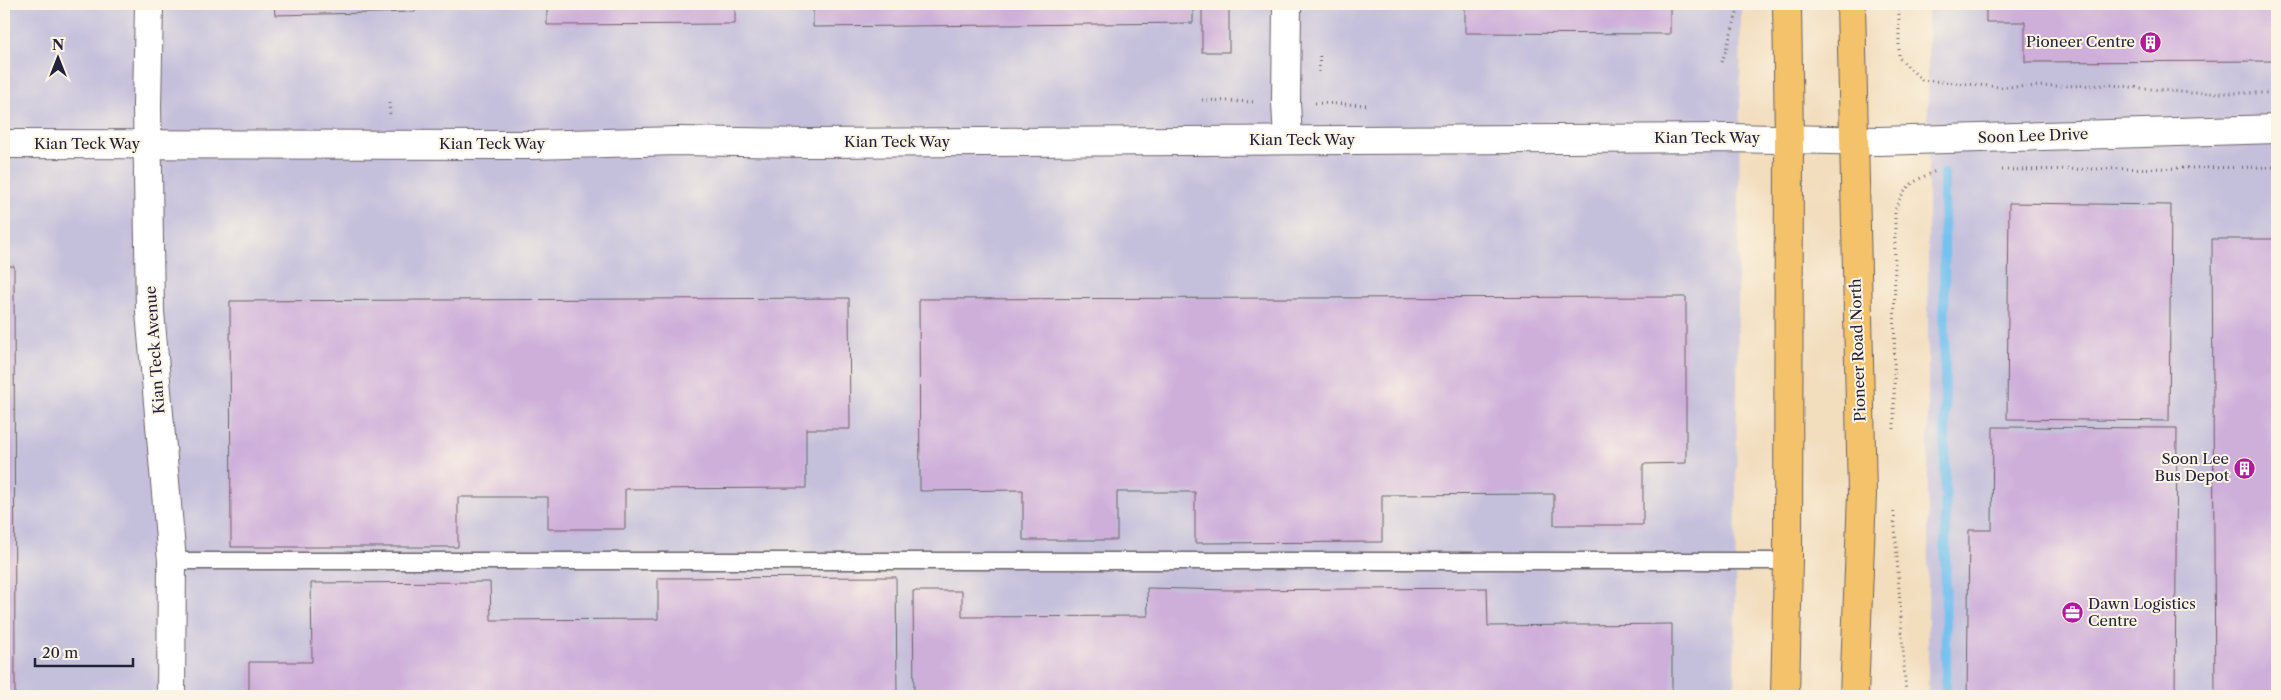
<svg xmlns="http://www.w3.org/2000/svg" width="2281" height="700" font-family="'Libre Caslon Text',serif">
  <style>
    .industrial { fill: #c4c0db }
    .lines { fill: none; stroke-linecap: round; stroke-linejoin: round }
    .stream { stroke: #75c1ef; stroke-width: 10 }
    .building { fill: #ceafda }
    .service-casing { stroke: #6b6368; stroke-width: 19 }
    .minor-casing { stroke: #6b6368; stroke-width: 30 }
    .primary-casing { stroke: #6b6368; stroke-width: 30 }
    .path { stroke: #6b6368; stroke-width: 3; stroke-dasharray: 1 4; stroke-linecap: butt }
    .service { stroke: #fff; stroke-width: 16 }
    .minor { stroke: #fff; stroke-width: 28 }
    .primary { stroke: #f3c26a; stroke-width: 28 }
    .labels { text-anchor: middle; stroke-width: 4; stroke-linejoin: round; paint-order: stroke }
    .poi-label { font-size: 15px; fill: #22223b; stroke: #fcf5e5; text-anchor: end }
    .street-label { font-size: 15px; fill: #22223b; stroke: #fcf5e5 }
  </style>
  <rect width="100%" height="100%" fill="#fcf5e5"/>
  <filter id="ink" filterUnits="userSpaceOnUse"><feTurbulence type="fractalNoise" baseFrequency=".02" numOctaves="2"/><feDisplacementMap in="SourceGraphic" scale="10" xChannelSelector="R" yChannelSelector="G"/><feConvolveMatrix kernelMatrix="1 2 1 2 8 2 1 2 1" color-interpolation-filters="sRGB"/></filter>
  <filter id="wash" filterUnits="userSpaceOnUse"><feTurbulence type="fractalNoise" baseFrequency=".0096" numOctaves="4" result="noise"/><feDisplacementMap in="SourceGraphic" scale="20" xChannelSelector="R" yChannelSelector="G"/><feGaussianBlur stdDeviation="1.12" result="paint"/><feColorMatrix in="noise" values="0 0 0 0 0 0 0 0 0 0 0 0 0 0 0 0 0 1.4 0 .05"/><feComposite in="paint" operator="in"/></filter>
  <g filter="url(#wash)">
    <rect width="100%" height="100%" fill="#f2ddbd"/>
    <g class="industrial">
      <path d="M4,4H1741L1734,696H4Z"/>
      <rect x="1928" y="4" width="349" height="692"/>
    </g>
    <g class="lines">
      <path class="stream" d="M1944,174L1946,696"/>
    </g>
    <g id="blocks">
      <g class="building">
        <path d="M274,4H415V12L275,15Z"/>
        <path d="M547,4H735V24L547,25Z"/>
        <path d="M813,4H1193V23L813,27Z"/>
        <rect x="1202" y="4" width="27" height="48"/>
        <path d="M1465,4H1670V34L1465,33Z"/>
        <path d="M1986,4H2277V61L2025,62V22H1986Z"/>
        <path d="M2009,203L2171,205L2169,421L2007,419Z"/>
        <path d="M2212,239H2277V696H2215Z"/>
        <path d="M4,266H14L15,696H4Z"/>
        <path d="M1686,297V463L1643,464V525H1554V494L1382,495V542L1195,543V492H1117V540H1023V490L920,491L919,299Z"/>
        <path d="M849,298L850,429H806V488L625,489V529H548V497H458V547H231L230,301Z"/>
        <path d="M1993,427L2177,428L2175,696H1967L1969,530H1992Z"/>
        <path d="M896,577L897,696H249V662H312L311,583L490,582L491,620L658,619V578Z"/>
        <path d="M1147,588L1229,590L1487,588L1488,626L1672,624V696H914L913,591H962V617L1148,616Z"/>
      </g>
    </g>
  </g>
  <g filter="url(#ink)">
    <use href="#blocks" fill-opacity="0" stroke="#6b6368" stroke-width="1"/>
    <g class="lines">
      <defs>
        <path id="service" d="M172,561H1788"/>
        <g id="minor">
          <path d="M149,4L147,105L150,312L172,561L171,696"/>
          <path d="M1287,4L1286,102L1288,140"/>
          <path d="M4,144L532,145L678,141L809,143L1729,138L1879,141L2277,129"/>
        </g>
        <g id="primary">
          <path d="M1851,4L1862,494L1854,696"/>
          <path d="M1785,696L1788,561L1789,139L1787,4"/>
        </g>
      </defs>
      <use href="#service" class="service-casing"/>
      <use href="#minor" class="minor-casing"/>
      <use href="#primary" class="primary-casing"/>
      <g class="path">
        <path d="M1899,4V58L1922,80L2000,87L2112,85L2191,93H2277"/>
        <path d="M1722,62L1740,4"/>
        <path d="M1319,72L1320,52"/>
        <path d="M1202,100L1256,102"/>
        <path d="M389,103L390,115"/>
        <path d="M1315,103L1369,105"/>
        <path d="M2002,170L2277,167"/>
        <path d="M1894,429L1895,211C1903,186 1913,181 1936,171"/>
        <path d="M1894,512L1906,696"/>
      </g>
      <use href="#service" class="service"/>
      <use href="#minor" class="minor"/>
      <use href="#primary" class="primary"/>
    </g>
  </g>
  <defs>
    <symbol id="building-disc" viewBox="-11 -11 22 22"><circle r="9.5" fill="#b5179e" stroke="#fcf5e5"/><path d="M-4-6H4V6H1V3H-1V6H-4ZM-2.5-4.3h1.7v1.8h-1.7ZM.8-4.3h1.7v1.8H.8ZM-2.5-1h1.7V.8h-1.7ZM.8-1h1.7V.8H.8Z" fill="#fff"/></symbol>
    <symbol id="office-disc" viewBox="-11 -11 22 22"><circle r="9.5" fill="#b5179e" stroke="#fcf5e5"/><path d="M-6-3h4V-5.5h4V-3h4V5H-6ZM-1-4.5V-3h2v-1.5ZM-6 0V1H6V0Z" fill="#fff"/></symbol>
  </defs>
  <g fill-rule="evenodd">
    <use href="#building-disc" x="2138" y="30" width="25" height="25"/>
    <use href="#building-disc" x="2232" y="456" width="25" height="25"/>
    <use href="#office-disc" x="2060" y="600" width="25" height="25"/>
  </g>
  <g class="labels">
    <g class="poi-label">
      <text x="2135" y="47">Pioneer Centre</text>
      <text x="2229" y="464">Soon Lee<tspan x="2229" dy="17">Bus Depot</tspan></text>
      <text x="2088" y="609" text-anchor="start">Dawn Logistics<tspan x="2088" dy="17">Centre</tspan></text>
    </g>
    <g class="street-label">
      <text transform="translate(2033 136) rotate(-2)" y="5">Soon Lee Drive</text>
      <text x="1707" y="143">Kian Teck Way</text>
      <text x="1302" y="145">Kian Teck Way</text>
      <text x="897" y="147">Kian Teck Way</text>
      <text x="87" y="149">Kian Teck Way</text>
      <text x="492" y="149">Kian Teck Way</text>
      <text transform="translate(155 350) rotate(-94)" y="5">Kian Teck Avenue</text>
      <text transform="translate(1858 350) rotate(-92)" y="5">Pioneer Road North</text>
    </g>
  </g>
  <rect width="2281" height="700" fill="none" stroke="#fcf5e5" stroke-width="20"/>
  <g transform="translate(58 58)" stroke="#fcf5e5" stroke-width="4" paint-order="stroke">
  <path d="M0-4L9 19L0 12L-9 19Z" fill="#22223b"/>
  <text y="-8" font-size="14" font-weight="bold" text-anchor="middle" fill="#22223b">N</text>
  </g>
  <path d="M35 658v8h98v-8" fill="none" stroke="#22223b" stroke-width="2.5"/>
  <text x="42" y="658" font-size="15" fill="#22223b" stroke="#fcf5e5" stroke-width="4" paint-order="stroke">20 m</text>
</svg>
